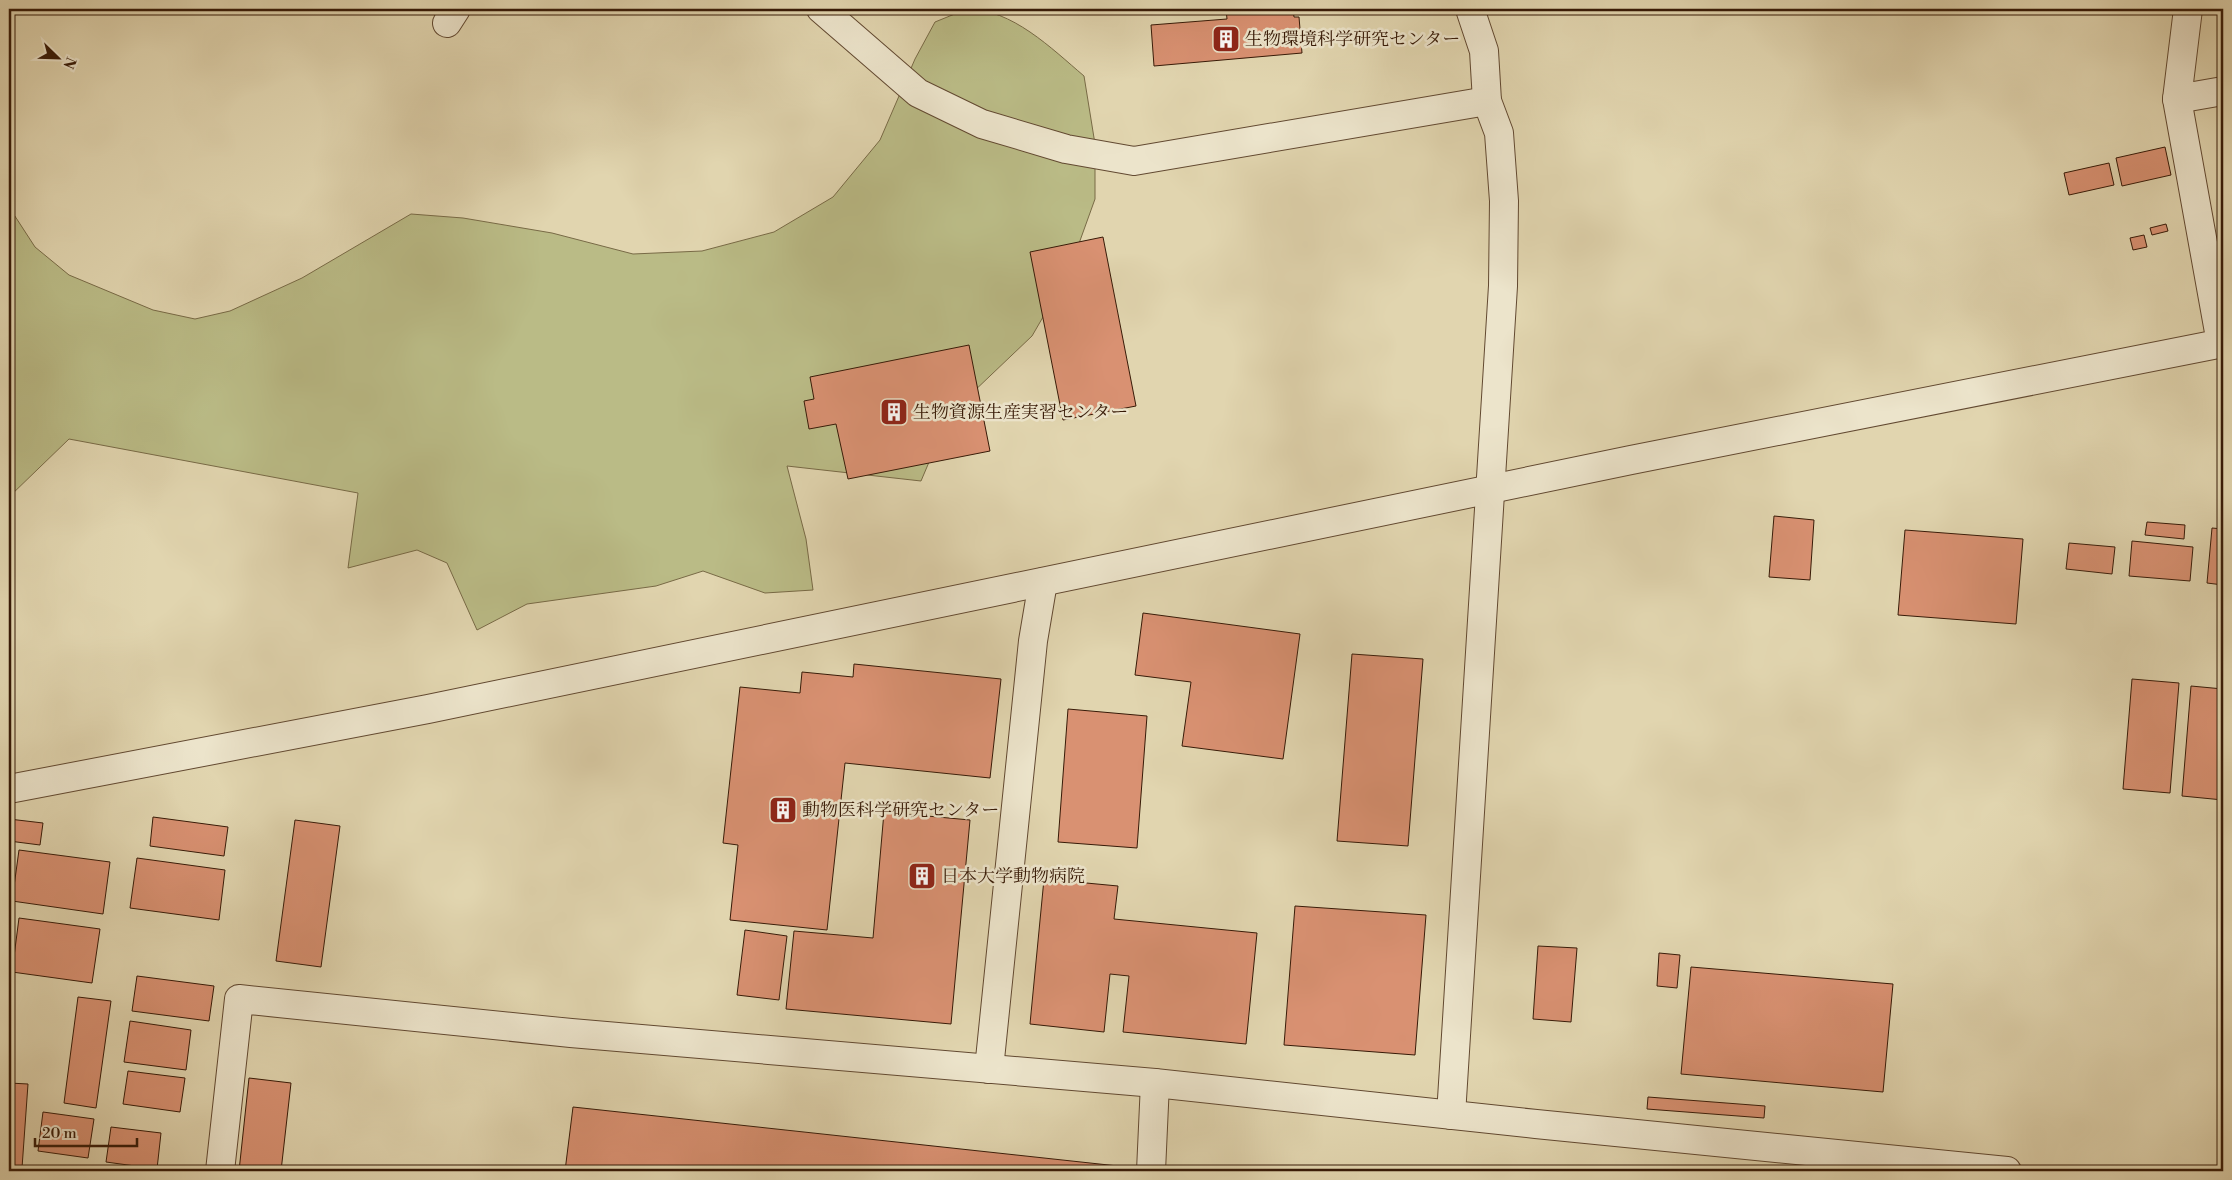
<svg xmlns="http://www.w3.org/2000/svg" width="2232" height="1180" font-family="'Libre Bodoni','Noto Serif JP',serif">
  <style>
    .green { fill: #babb86; stroke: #786a46 }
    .building { fill: #d99172; stroke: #371a07 }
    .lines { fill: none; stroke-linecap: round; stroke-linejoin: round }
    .minor-casing { stroke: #624931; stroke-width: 30 }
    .minor { stroke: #ece4cb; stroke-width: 28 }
    .labels { text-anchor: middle; stroke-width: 5; stroke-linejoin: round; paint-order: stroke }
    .poi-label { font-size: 18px; fill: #371a07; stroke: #ece4cb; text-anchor: start }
  </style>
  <rect width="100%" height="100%" fill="#e1d5af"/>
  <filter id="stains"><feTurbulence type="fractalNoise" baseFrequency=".004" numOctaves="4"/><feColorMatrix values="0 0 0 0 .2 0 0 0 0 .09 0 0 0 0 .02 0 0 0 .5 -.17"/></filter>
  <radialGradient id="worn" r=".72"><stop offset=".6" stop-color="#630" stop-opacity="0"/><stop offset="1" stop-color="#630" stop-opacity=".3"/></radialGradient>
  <path class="green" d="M967,9C1012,9 1051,48 1084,76L1095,144V199L1068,274L1032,336L949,415L921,481L787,466L806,539L813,590L765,593L703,571L656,586L527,604L477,630L447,563L417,550L348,568L358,493L69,439L9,497V207L35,247L69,275L153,310L195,319L230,311L302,278L411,214L463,218L552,233L633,254L702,251L774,232L833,197L880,140L915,59L935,22Z"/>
  <g class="building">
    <path d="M1226,9H1293L1294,17H1299L1302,53L1154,66L1151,25L1227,19Z"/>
    <path d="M2165,147L2171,175L2122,186L2116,158Z"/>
    <path d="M2109,163L2114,185L2069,195L2064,173Z"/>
    <path d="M2166,224L2168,231L2152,235L2150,228Z"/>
    <path d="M2144,235L2147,247L2133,250L2130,238Z"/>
    <path d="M1103,237L1136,406L1063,420L1030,252Z"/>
    <path d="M969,345L990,451L848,479L836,424L809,429L804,401L814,399L810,377Z"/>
    <path d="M1774,516L1814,520L1810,580L1769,577Z"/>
    <path d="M2147,522L2185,525L2184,539L2145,535Z"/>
    <path d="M2212,528L2223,529V585L2207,583Z"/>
    <path d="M1905,530L2023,539L2016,624L1898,615Z"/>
    <path d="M2132,541L2193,547L2190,581L2129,576Z"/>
    <path d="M2069,543L2115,547L2112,574L2066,569Z"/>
    <path d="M1143,613L1300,634L1283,759L1182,746L1191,682L1135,675Z"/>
    <path d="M1352,654L1423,659L1408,846L1337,841Z"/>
    <path d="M854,664L1001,679L990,778L845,763L827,930L730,920L738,845L723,843L740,687L800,693L802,672L853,677Z"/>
    <path d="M2132,679L2179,683L2170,793L2123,789Z"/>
    <path d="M2191,686L2223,689V800L2182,796Z"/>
    <path d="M1068,709L1147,716L1137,848L1058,842Z"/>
    <path d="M884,812L970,820L951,1024L786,1009L794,931L873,938Z"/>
    <path d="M153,817L228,827L224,856L150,846Z"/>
    <path d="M9,819L43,823L40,845L9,841Z"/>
    <path d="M295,820L340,826L321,967L276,961Z"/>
    <path d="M19,850L110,862L103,914L12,901Z"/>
    <path d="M137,858L225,870L219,920L130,908Z"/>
    <path d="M1044,879L1118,886L1114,919L1257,933L1246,1044L1123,1032L1129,976L1110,974L1104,1032L1030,1024Z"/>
    <path d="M1295,906L1426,915L1415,1055L1284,1045Z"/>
    <path d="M19,918L100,929L92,983L12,972Z"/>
    <path d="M745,930L787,936L779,1000L737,995Z"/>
    <path d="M1538,946L1577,948L1571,1022L1533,1019Z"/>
    <path d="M1659,953L1680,955L1677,988L1657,986Z"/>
    <path d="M1691,967L1893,984L1883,1092L1681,1074Z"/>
    <path d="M137,976L214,986L209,1021L132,1011Z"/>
    <path d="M78,997L111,1001L96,1108L64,1103Z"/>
    <path d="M130,1021L191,1030L186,1070L124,1062Z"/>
    <path d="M128,1071L185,1078L180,1112L123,1104Z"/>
    <path d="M249,1078L291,1083L281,1171H239Z"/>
    <path d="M9,1083L28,1084L22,1168L9,1167Z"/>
    <path d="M1648,1097L1765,1106L1764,1118L1647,1109Z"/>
    <path d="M573,1107L1127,1167L1126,1171H565Z"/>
    <path d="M43,1112L94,1119L88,1158L38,1151Z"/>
    <path d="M111,1127L161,1133L157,1169L106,1162Z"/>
  </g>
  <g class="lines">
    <defs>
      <g id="minor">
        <path d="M821,9L918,93L982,124L1066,149L1134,161L1487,101"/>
        <path d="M2188,9L2177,99L2221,343"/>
        <path d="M447,23L456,9"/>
        <path d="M2177,99L2223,91"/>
        <path d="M9,789L428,709L1631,460L2223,343"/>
        <path d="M989,1069L1033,641L1043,582"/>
        <path d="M1451,1115L1503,286L1504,201L1499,133L1487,101L1484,51L1470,9"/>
        <path d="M220,1171L239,999L571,1033L1155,1083L1536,1124L2007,1171"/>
        <path d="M1151,1171L1155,1083"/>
      </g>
    </defs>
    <use href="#minor" class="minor-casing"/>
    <use href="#minor" class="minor"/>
  </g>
  <defs>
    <symbol id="building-square" viewBox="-11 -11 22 22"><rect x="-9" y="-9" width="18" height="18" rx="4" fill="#8f2418" stroke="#ece4cb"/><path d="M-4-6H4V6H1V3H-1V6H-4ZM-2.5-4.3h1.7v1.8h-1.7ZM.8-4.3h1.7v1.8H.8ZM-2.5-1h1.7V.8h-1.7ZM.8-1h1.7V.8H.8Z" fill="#fff"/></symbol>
  </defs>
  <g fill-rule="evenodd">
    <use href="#building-square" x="1210" y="23" width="32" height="32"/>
    <use href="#building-square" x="878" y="396" width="32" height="32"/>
    <use href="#building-square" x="767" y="794" width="32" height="32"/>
    <use href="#building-square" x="906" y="860" width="32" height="32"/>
  </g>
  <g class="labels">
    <g class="poi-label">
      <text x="1245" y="45">生物環境科学研究センター</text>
      <text x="913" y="418">生物資源生産実習センター</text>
      <text x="802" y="816">動物医科学研究センター</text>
      <text x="941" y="882">日本大学動物病院</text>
    </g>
  </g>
  <rect width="2232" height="1180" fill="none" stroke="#e1d5af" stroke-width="30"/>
  <rect x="10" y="10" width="2212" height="1160" fill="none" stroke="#371a07" stroke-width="2.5"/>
  <rect x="15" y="15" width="2202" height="1150" fill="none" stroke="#371a07"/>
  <g transform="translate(58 58) rotate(113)" stroke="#ece4cb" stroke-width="4" paint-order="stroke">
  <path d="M0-4L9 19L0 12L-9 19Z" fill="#371a07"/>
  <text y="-8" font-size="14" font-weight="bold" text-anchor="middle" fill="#371a07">N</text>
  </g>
  <path d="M35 1138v8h102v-8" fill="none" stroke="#371a07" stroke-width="2.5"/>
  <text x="42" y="1138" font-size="15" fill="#371a07" stroke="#ece4cb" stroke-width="4" paint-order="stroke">20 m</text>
  <rect width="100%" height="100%" filter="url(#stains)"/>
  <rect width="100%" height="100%" fill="url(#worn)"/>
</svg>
